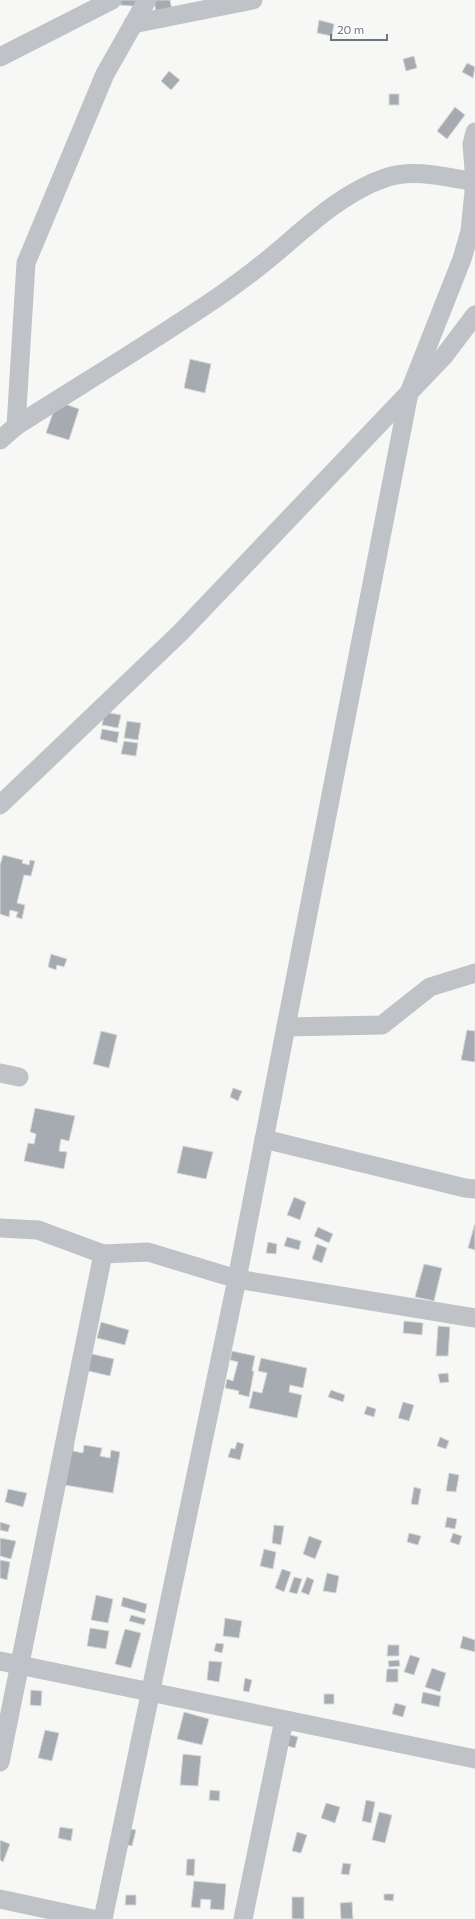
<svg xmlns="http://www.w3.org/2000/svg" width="475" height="1919" font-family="Commissioner,sans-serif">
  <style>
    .building { fill: #a5abb1; stroke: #d9d9d7 }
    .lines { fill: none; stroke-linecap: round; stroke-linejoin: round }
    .street { stroke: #bfc2c6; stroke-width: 19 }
  </style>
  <rect width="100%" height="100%" fill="#f7f7f5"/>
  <g class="building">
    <path d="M121,0H144L143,7L120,5Z"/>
    <path d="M154,0H170L172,10L156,13Z"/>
    <path d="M319,20L334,24L332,36L317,33Z"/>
    <path d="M414,56L417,68L406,71L403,59Z"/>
    <path d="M467,63L475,67L473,78L462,72Z"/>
    <path d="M169,71L180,80L171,90L161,81Z"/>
    <rect x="389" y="94" width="10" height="11"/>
    <path d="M455,107L465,115L447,139L437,131Z"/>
    <path d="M190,359L211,364L205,393L184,388Z"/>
    <path d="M57,401L79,409L69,440L46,433Z"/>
    <path d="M105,712L121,715L118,728L102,725Z"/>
    <path d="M127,721L141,723L138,740L124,738Z"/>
    <path d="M102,729L119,732L117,743L100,739Z"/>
    <path d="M124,741L138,743L136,756L121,754Z"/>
    <path d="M3,855L23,860L22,863L29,865L30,860L35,861L31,876L24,875L17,903L25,905L22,919L16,917L18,912L10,910L9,917L0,914V865Z"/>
    <path d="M51,954L67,959L64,967L57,965L56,970L48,967Z"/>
    <path d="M467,1030L475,1031V1062L461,1060Z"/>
    <path d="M101,1031L117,1035L109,1068L93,1064Z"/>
    <path d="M233,1088L242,1091L238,1101L230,1097Z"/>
    <path d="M35,1108L75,1116L69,1141L61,1139L59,1151L67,1152L64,1169L24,1161L28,1143L34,1144L36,1134L30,1132Z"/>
    <path d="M183,1146L213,1152L206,1179L177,1173Z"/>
    <path d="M294,1197L306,1202L300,1220L287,1215Z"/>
    <path d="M475,1223V1250L468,1248Z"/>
    <path d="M318,1227L333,1234L329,1243L314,1236Z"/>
    <path d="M287,1237L301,1241L299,1250L284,1246Z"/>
    <path d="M268,1242L277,1244L276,1254L266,1253Z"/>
    <path d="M317,1244L327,1248L322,1263L312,1259Z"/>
    <path d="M424,1264L442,1268L434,1301L415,1297Z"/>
    <path d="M404,1321L423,1323L422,1335L403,1333Z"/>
    <path d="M101,1322L129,1330L125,1345L97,1338Z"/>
    <path d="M438,1326L450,1327L448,1356H436Z"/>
    <path d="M232,1351L255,1356L252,1371H254L249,1397L238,1394L239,1391L225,1388L227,1379L233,1381L238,1362L230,1360Z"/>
    <path d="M88,1353L114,1359L110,1376L84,1370Z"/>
    <path d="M261,1358L307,1368L303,1388L290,1385L289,1392L302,1395L297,1418L249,1408L253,1391L262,1393L267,1373L258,1371Z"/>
    <path d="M448,1373L449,1382L440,1383L438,1374Z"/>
    <path d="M331,1390L345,1395L343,1402L328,1397Z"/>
    <path d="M403,1402L414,1405L409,1421L398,1418Z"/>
    <path d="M367,1406L376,1409L374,1417L364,1414Z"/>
    <path d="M440,1437L449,1441L446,1449L437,1446Z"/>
    <path d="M237,1442L244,1444L240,1460L228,1457L231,1448L235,1449Z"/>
    <path d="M74,1444L73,1451L83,1453L84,1445L102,1448L100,1456L110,1458L111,1450L120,1452L113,1493L58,1484Z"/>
    <path d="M449,1473L459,1475L456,1492L446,1491Z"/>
    <path d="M414,1487L421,1489L418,1505L411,1504Z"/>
    <path d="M8,1489L27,1493L23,1507L5,1502Z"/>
    <path d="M447,1517L457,1519L455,1529L445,1527Z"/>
    <path d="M0,1522L10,1525L8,1532L0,1530Z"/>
    <path d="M274,1525L284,1526L281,1545L272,1543Z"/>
    <path d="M409,1533L421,1536L418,1545L407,1542Z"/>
    <path d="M453,1533L462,1536L459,1545L450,1542Z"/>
    <path d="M309,1536L322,1541L315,1559L303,1554Z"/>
    <path d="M0,1538L16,1541L11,1559L0,1556Z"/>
    <path d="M264,1549L276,1552L273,1569L260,1566Z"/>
    <path d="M0,1560L10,1562L7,1580L0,1578Z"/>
    <path d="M282,1569L291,1572L284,1592L275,1588Z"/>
    <path d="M327,1573L339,1576L336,1593L323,1591Z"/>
    <path d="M294,1577L302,1579L297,1594L289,1592Z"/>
    <path d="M307,1577L314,1580L309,1595L301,1592Z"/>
    <path d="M96,1595L113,1599L108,1623L91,1620Z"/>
    <path d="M123,1597L147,1604L145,1613L121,1606Z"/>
    <path d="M131,1615L146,1619L144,1625L129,1621Z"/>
    <path d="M225,1618L242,1621L239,1638L223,1636Z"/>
    <path d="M90,1628L109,1631L106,1649L87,1646Z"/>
    <path d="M125,1629L141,1633L131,1668L115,1664Z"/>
    <path d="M463,1636L475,1640V1652L460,1648Z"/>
    <path d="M216,1643L224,1644L222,1653L214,1651Z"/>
    <path d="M388,1645H399V1656H387Z"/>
    <path d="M410,1655L420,1658L414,1675L404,1672Z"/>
    <path d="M399,1660L400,1666L389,1667L388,1661Z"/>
    <path d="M209,1661L222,1662L219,1682L207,1680Z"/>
    <path d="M432,1668L446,1673L440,1692L425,1687Z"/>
    <path d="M387,1669H398V1682H386Z"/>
    <path d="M245,1678L252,1680L249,1692L243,1691Z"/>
    <path d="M31,1690L42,1691L41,1706L30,1705Z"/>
    <path d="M423,1692L441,1696L439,1707L421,1703Z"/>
    <rect x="324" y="1694" width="10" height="10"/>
    <path d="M395,1703L406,1706L403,1717L392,1714Z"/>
    <path d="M184,1712L209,1719L202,1745L177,1739Z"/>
    <path d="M45,1730L59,1733L52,1761L38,1758Z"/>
    <path d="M283,1733L298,1737L295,1748L280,1744Z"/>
    <path d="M183,1754L201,1756L198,1786L180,1785Z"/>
    <path d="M210,1790L220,1791L219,1801L209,1800Z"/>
    <path d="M366,1800L375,1802L371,1823L362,1821Z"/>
    <path d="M326,1803L340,1807L335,1823L321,1818Z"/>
    <path d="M379,1812L392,1815L385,1843L372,1840Z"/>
    <path d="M60,1827L73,1829L71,1841L58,1838Z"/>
    <path d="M120,1827L136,1830L132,1846L117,1843Z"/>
    <path d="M297,1832L307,1835L301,1853L292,1851Z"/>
    <path d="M0,1840L10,1844L3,1862L0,1860Z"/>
    <path d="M187,1859H195L194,1876L186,1875Z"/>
    <path d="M343,1863L351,1864L349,1875L341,1874Z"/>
    <path d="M194,1881L226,1884L224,1910L210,1909L211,1900L201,1899L200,1908L191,1907Z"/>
    <path d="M384,1894H394L393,1901L384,1900Z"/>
    <path d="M126,1895H136V1905H125Z"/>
    <rect x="292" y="1897" width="12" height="22"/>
    <path d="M352,1902L353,1919H341L340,1903Z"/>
  </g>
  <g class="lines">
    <g class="street">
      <path d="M133,24L253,0"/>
      <path d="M0,57L112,0"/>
      <path d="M16,426C82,384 150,343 215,299C234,286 253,272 271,257C306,228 341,193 385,178C413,168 446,177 475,182"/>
      <path d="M0,440L16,426L26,263L105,74L147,0"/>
      <path d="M0,805L180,633L444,356L475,315"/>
      <path d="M286,1027L382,1025L430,987L475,973"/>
      <path d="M0,1073L19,1077"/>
      <path d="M264,1139L465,1188L475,1189"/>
      <path d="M0,1228L38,1230L103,1254L148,1252L237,1279L475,1318"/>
      <path d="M0,1661L475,1759"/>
      <path d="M0,1762L103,1254"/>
      <path d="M0,1899L93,1919"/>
      <path d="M103,1919L237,1279L409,393L462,259L470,231L475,182L472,144L475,132"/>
      <path d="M243,1919L284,1720"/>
    </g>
  </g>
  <path d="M331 34v6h56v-6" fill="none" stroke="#6a7682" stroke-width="2"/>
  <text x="337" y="34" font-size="12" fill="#6a7682" stroke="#ffffff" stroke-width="3" paint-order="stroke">20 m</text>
</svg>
